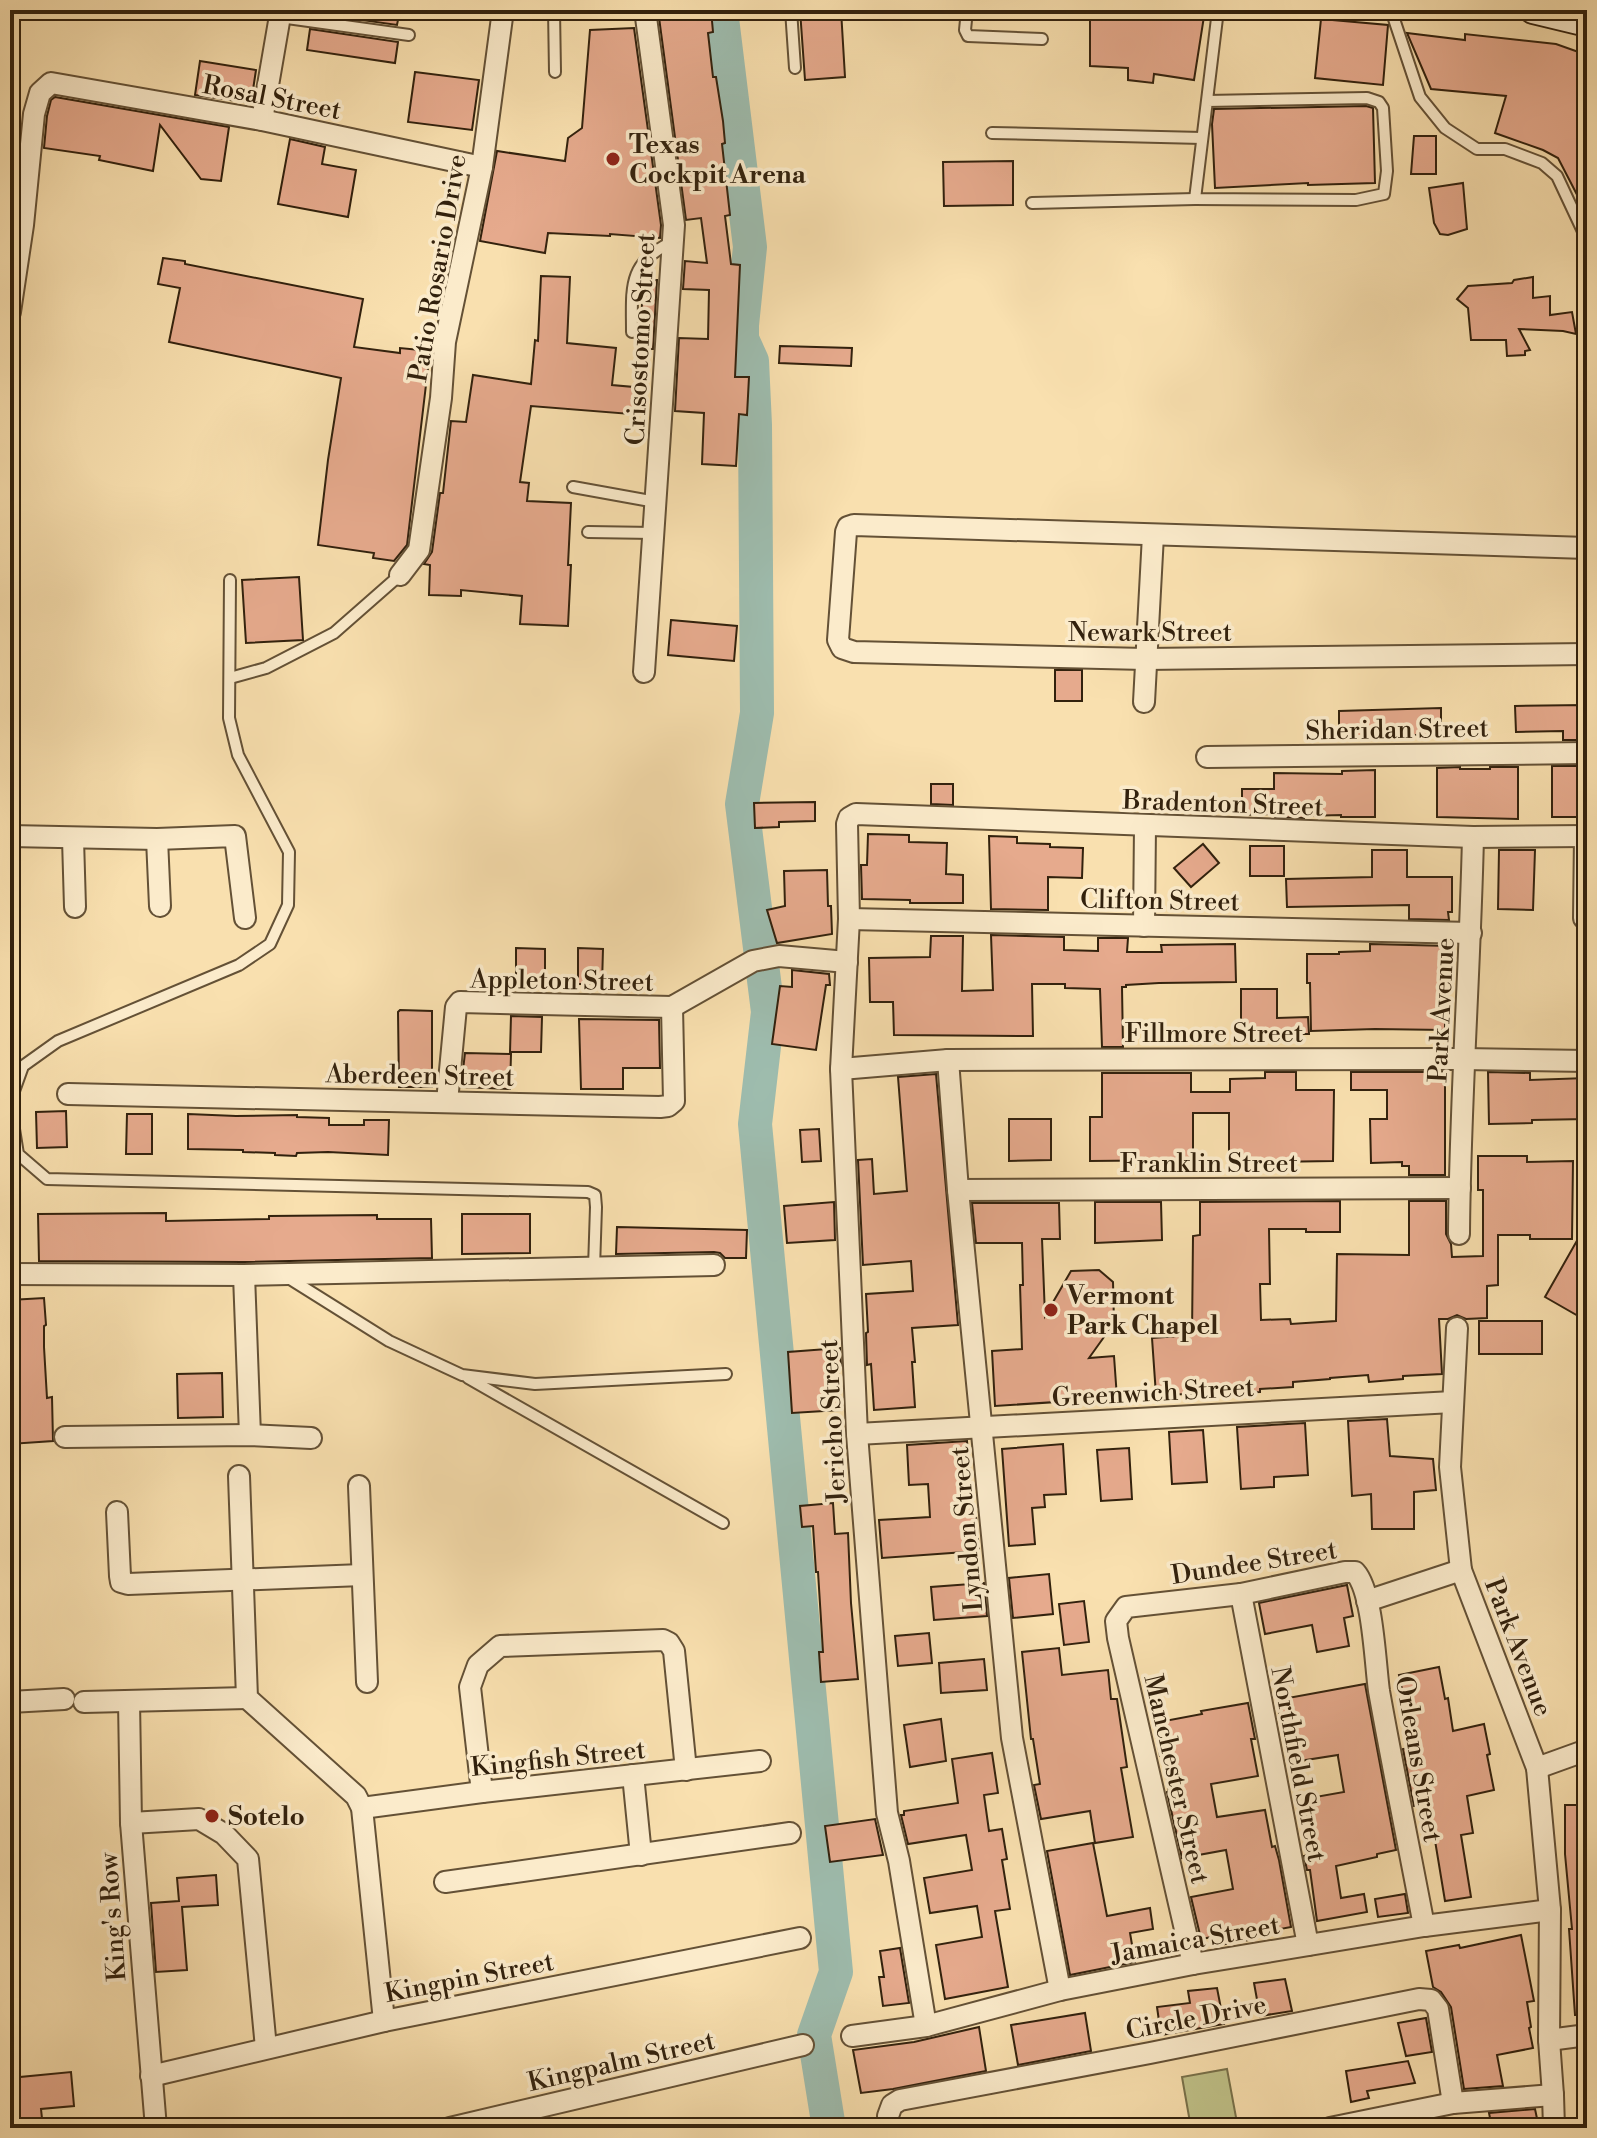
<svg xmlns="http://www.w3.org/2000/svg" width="1597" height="2138" font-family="'Libre Bodoni',serif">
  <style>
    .green { fill: #c0c289; stroke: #79724b; stroke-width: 2 }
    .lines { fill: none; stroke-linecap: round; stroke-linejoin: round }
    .river { stroke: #9ebdaf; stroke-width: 34 }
    .building { fill: #e6aa8d; stroke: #32210d; stroke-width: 2 }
    .lane-casing { stroke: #645136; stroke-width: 14 }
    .street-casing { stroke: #645136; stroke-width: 24 }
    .secondary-casing { stroke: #32210d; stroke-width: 30 }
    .lane { stroke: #fbebcb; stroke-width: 10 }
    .street { stroke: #fbebcb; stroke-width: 20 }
    .secondary { stroke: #fbebcb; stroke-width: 26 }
    .poi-dot { fill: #8f2418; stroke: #fbebcb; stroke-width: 3 }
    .labels { text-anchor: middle; stroke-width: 7; stroke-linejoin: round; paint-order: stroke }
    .street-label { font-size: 26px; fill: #32210d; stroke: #fbebcb }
    .poi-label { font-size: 26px; font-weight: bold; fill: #32210d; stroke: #fbebcb; text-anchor: start }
  </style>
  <rect width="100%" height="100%" fill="#f9e0af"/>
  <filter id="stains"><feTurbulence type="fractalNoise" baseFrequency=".0025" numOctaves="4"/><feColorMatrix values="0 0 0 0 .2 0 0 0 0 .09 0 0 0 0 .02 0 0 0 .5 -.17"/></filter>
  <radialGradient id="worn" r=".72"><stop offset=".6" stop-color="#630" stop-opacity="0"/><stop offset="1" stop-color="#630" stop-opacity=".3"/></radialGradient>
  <path class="green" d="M1227,2069L1238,2128H1191L1182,2077Z"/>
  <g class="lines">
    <path class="river" d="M721,10L750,247L742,325V339L752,361L755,425L757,713L742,804L768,1012L755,1124L836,1972L814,2035L829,2128"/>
  </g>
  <g class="building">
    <path d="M313,10H400L397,25L312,13Z"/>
    <path d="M658,10H711L713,32L708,33L713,77H716L723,121L725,143L722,144L730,215L725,216L731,264L740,265L735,377H749L747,415L739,414L736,466L702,464L704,413L675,411L679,338L708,339L709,290L683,289L685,261L707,263L701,218L686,220Z"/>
    <path d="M800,10H841L845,77L805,80Z"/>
    <path d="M1090,10H1205L1194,80L1154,74L1153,83L1128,80V68L1090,66Z"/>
    <path d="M1321,19L1388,25L1383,85L1315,78Z"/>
    <path d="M634,28L661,225L660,238L610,234V236L548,233L545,253L480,241L497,151L565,161L568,138L582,128L590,30Z"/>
    <path d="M310,29L398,42L395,63L307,50Z"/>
    <path d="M1407,33L1465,40V34L1556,44L1587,55V214L1558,158L1543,150L1495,133L1506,96L1431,89Z"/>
    <path d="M200,61L256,70L251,103L195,95Z"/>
    <path d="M415,72L479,80L472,130L408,122Z"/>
    <path d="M55,97L229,127L221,181L201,179L160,125L153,171L99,160L100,156L44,148L47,116L51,100Z"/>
    <path d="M1366,106L1373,108L1375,183L1308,185V183L1215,188L1212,124L1214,109Z"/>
    <path d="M1414,136H1436V174H1411Z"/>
    <path d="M290,139L325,147L322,164L356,170L348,217L278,204Z"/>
    <path d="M1013,161V205L944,206L943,162Z"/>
    <path d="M1463,183L1467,229L1448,235L1440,234L1434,223L1429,188Z"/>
    <path d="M163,258L185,261V264L363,299L354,347L400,353V348L430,351L407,545L394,561L373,558L374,553L318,545L328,460L341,378L169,342L180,288L158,284Z"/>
    <path d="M541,276L570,277L567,343L616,348L612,385L645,388L643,415L531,406L520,482L529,483L527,501L571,503L568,565H571L568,626L520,624L522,596L461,590V596L429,595L430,565L424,564L432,552L440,493H443L451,421L466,422L473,375L531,384L535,340L538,341Z"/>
    <path d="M1533,277V298L1550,296V315L1572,312L1576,334L1563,331L1519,329L1530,350L1525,351V355L1507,356L1506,340H1471L1468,308L1457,299L1468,286L1512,283L1514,280Z"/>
    <path d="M643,280H657L653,349H640Z"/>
    <path d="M780,346L852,348L851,366L779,363Z"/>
    <path d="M299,577L303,640L246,643L242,580Z"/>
    <path d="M671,620L737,626L734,661L668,655Z"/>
    <rect x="1055" y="670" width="27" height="31"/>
    <path d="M1585,705L1586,737H1578V740H1563V731L1516,732L1515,706Z"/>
    <path d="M1441,708V735H1411V738L1339,740V711Z"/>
    <path d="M1552,766H1579V771L1587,770V817H1552Z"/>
    <path d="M1460,767V769H1490V767H1518V819L1437,817V768Z"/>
    <path d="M1375,770V817H1341V815L1304,816V818L1275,817V814L1242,815V789H1274V773L1342,774V771Z"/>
    <path d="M931,784H953V805L931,804Z"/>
    <path d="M815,802V821L779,822V827L755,828L754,803Z"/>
    <path d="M868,834L909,835V842L947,843L946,874L963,875V903H910V900L862,899L861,865H867Z"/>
    <path d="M989,836L1017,837V843L1050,844V847L1083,848L1082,878L1048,877V910L991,909Z"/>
    <path d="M1203,844L1219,863L1191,887L1174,868Z"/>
    <rect x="1250" y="846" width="34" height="30"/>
    <path d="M1372,850H1407V877H1452V912H1448L1449,920L1409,919V905L1287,907L1286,879L1372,877Z"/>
    <path d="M1499,850H1535L1533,910L1498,909Z"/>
    <path d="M827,870L828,906H831L832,934L777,943L767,910L785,906L784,871Z"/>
    <path d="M991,935L1064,937V950L1098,951V938H1128L1127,952H1162L1161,945L1235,944L1236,982L1159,983L1126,985V987H1122L1123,1047H1102L1100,989L1065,988V984H1032L1033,1036L894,1035L893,1002H870L869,958L930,957L931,936H963L962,991L993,990Z"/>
    <path d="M1370,944L1449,946V982L1445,983V1030L1375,1029L1311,1031L1310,983H1307V954H1339V952L1370,951Z"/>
    <path d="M516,948L545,949V984H516Z"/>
    <path d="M578,948L603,949L602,984H578Z"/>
    <path d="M792,970L829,974L830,985H826L816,1050L772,1044L780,986L792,987Z"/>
    <path d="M1241,989H1277V1018L1308,1017L1309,1034H1277V1037L1241,1036Z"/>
    <path d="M400,1010L432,1011V1087H399L398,1012Z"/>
    <path d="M511,1016L542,1017L541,1052H510Z"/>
    <path d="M579,1019L659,1020L660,1068H623V1089H581Z"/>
    <path d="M465,1053L511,1054L510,1089L461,1087Z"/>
    <path d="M1265,1072H1296V1090H1334L1333,1161L1266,1162V1160H1229V1113H1193V1160L1090,1161V1117H1102V1073H1191V1092H1230V1079L1265,1078Z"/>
    <path d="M1351,1072H1445V1175H1409V1166H1402V1162L1371,1163L1370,1119H1387V1090H1351Z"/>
    <path d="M1488,1072L1530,1073V1080L1587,1078V1119L1532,1120V1123L1489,1124Z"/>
    <path d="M936,1074L958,1325L912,1328L915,1362H912L915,1407L874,1410L871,1364L867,1365L866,1333L868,1332L866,1294L913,1291L911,1261L863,1265L858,1160L872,1159L874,1194L907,1191L898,1077Z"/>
    <path d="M66,1111L67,1147L37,1148L36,1112Z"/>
    <path d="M127,1114H152V1154H126Z"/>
    <path d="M188,1114L236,1116L297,1115V1117L329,1118V1125H364V1120H389L388,1155L328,1152L297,1153L296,1156L275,1155V1153L243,1152V1150L188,1149Z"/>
    <path d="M1009,1119H1051V1160L1009,1161Z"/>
    <path d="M819,1129L821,1161L802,1162L800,1130Z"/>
    <path d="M1478,1156H1527V1162L1573,1161L1572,1239H1530V1235H1498V1285L1487,1286V1318L1466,1319L1457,1315L1448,1319H1439L1442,1374L1403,1376V1379L1369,1382L1368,1375L1330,1378V1379L1293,1382V1387L1260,1389V1392L1156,1395L1152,1338L1192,1335L1193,1236L1200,1235V1202L1340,1201V1232H1306V1229H1269L1270,1284H1260L1261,1320L1290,1319L1291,1324L1336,1321L1337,1254L1409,1255V1201H1446V1234L1451,1244L1452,1257L1483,1256V1190H1478Z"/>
    <path d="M834,1202L835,1240L787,1243L784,1206Z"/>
    <path d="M1095,1202H1161L1162,1240L1095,1243Z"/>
    <path d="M972,1203H1059L1060,1239H1042L1045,1316L1071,1271L1099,1270L1113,1282L1114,1323L1089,1358L1114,1356L1117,1398L995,1406L992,1351L1022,1349L1020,1285H1023L1022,1243H976Z"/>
    <path d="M166,1213V1221L269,1219V1216L377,1215V1219H431L432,1258L244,1262L39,1261L38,1214Z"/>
    <path d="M462,1214H530V1253L462,1254Z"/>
    <path d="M1587,1223V1321L1545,1297Z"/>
    <path d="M617,1227L747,1230L746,1258H725L720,1253L714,1252L616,1254Z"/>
    <path d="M44,1298L46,1325L44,1326V1347L47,1398L52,1397L53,1441L10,1444V1300Z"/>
    <rect x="1479" y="1321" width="63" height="33"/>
    <path d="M840,1348L841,1366L838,1367L840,1410L792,1413L788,1352Z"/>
    <path d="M222,1373L223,1417L178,1418L177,1374Z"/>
    <path d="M1387,1419L1390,1456L1433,1459L1436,1490L1414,1492V1529H1372L1371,1494L1352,1496L1348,1421Z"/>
    <path d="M1305,1423L1308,1475L1274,1477V1487L1241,1489L1237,1427Z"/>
    <path d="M1203,1430L1207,1482L1172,1484L1169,1432Z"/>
    <path d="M967,1441L973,1516H976L979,1551L882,1558L879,1520L930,1517L928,1484L909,1485L907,1445Z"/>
    <path d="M1063,1444L1066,1494L1044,1495L1045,1507L1032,1508L1035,1544L1009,1546L1002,1449Z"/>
    <path d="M1129,1448L1132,1499L1101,1501L1097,1450Z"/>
    <path d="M833,1503L835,1534L848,1533L851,1603L858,1679L821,1682L819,1652H823L818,1572H816L813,1526L802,1527L800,1506Z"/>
    <path d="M1049,1574L1053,1614L1013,1618L1009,1578Z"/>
    <path d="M984,1583L987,1616L934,1620L931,1587Z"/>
    <path d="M1347,1585L1353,1616L1344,1618L1349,1646L1317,1652L1312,1625L1265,1634L1259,1603Z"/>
    <path d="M1084,1601L1089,1642L1064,1645L1059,1604Z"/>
    <path d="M929,1633L932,1663L898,1666L895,1636Z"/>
    <path d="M1059,1648L1062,1675L1108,1670L1111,1699H1117L1127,1767L1121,1768L1133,1837L1095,1843L1090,1811L1041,1819L1034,1785L1040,1784L1033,1739H1031L1022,1652Z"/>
    <path d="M984,1659L987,1690L941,1693L939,1663Z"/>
    <path d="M1439,1667L1445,1699L1448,1698L1453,1731L1484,1724L1490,1754L1487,1755L1494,1790L1467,1796L1473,1833L1461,1835L1471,1897L1445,1901L1429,1804L1414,1806L1403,1749L1409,1748L1408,1738L1418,1737L1412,1702L1405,1704L1399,1675Z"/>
    <path d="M1365,1684L1396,1850L1377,1854V1857L1336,1866L1341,1898L1364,1894L1367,1912L1317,1921L1310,1870H1307L1304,1856L1308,1855L1305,1837H1309L1304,1799L1344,1792L1338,1757V1755L1293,1762L1288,1730L1282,1731L1277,1700Z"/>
    <path d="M1248,1703L1255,1739H1251L1258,1776L1211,1784L1217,1817L1265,1810L1272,1847L1275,1846L1279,1860L1291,1927L1254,1934L1255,1939L1225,1944L1223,1935L1201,1939L1191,1897L1233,1889L1226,1850L1182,1858L1167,1792L1169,1791L1163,1756H1160L1154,1723L1202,1714L1201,1711Z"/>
    <path d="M941,1719L946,1761L910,1767L904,1725Z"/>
    <path d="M992,1753L998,1793L984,1795L989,1831L1002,1829L1007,1859L1002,1860L1010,1909L995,1911L1008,1987L945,1999L936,1945L982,1937L977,1906L930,1913L924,1878L972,1870L966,1835L908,1844L901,1815H904V1811L958,1803L952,1759Z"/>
    <path d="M1565,1805H1587V2015H1575L1569,1929H1572L1565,1854Z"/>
    <path d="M875,1819L883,1855L830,1862L825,1826Z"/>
    <path d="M1093,1843L1107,1916L1150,1908L1153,1929L1130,1933L1135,1962L1070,1975L1047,1851Z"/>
    <path d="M216,1875L218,1905L182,1907L187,1970L156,1972L151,1903L179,1901L177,1878Z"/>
    <path d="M1405,1894L1408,1913L1378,1917L1375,1899Z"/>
    <path d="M1521,1935L1534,2001L1527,2002L1531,2027L1529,2028L1533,2048L1497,2055L1503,2086L1464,2089L1451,2007L1441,1992L1433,1987L1426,1951L1459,1945L1460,1948Z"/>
    <path d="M900,1948L909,2003L883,2006L879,1977H884L880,1951Z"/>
    <path d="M1285,1979L1292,2011L1260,2016L1254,1983Z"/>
    <path d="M1217,1988L1224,2024L1161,2035L1157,2007L1190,2003L1188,1991Z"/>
    <path d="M1085,2013L1091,2051L1018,2065L1011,2025Z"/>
    <path d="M1426,2018L1432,2052L1406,2056L1398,2023Z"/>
    <path d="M979,2027L986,2071L893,2089L861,2093L853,2050L914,2042Z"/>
    <path d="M1408,2061L1415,2083L1367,2091L1369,2098L1351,2102L1346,2071Z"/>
    <path d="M71,2072L74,2106L41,2109L43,2128H14L10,2078Z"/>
    <path d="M1535,2109L1539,2128H1492L1489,2113Z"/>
  </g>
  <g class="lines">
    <defs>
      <g id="lane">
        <path d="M554,10L555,72"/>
        <path d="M791,10L795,68"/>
        <path d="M967,10L965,30L968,36L1042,39"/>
        <path d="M1391,10L1420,97L1445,128L1477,149H1505L1542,163L1557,176L1587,240"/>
        <path d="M280,17L409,35"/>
        <path d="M1207,101L1367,98L1379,102L1383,108L1387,171L1384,194L1356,200L1195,199L1218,10"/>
        <path d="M992,133L1202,138"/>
        <path d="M1032,203L1195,199"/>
        <path d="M632,332C632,288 627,263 672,242"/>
        <path d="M573,487L656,502"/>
        <path d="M588,532L654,533"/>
        <path d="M230,678L266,668L334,633L400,575"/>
        <path d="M10,1102L23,1066L58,1041L239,965L270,944L288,905L289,852L238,755L229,718L230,580"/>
        <path d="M10,1104L18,1154L47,1179L588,1192L595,1195L596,1207L594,1268"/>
        <path d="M287,1277L389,1341L462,1375L535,1384L726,1374"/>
        <path d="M468,1378L723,1523"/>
      </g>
      <g id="street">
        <path d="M262,120L281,10"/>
        <path d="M10,312L23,225L34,114L40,93L51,83L262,120L482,167"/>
        <path d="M1587,548L854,525L848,527L846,532L838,640L842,648L854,652L1145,659L1587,654"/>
        <path d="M400,575L419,550L441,398L445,342L482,167L503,10"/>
        <path d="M644,672L674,225L645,10"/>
        <path d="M1144,702L1153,535"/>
        <path d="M1207,757L1587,753"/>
        <path d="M10,836L157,839L235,836L245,918"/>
        <path d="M73,839L75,907"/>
        <path d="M157,839L160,906"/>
        <path d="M1584,918L1585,836"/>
        <path d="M849,919L1471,933"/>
        <path d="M1144,926L1145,826"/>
        <path d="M948,1060L958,1190L1012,1738L1060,1990"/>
        <path d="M841,1069L948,1060L1463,1059L1587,1061"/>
        <path d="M68,1094L660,1107L668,1106L674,1101L672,1007"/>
        <path d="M447,1102L456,1007L460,1002L672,1007L753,961L779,956L847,962"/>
        <path d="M958,1190L1460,1188"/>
        <path d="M1459,1234C1460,1101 1470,970 1473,837"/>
        <path d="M10,1274L244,1275L714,1265"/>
        <path d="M244,1275L250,1435"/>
        <path d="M1457,1328L1450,1467L1461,1570L1537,1768L1550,1910L1549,2040L1553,2095L1554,2128"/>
        <path d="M857,1434L1453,1402"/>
        <path d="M65,1437L250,1435L311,1438"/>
        <path d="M239,1476L247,1698L356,1796L362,1808L384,2021"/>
        <path d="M359,1486L367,1682"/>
        <path d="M117,1512L120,1576L121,1582L128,1584L362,1575"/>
        <path d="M1241,1594L1308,1945"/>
        <path d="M1367,1601L1461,1570"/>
        <path d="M129,1701L131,1823L156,2128"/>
        <path d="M10,1702L64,1699"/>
        <path d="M84,1702L247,1698"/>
        <path d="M1537,1768L1587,1750"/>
        <path d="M633,1775L641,1855"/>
        <path d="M482,1792L470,1687L478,1665L500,1646L663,1640L669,1643L674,1651L686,1770"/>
        <path d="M362,1808L482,1792L760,1761"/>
        <path d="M131,1823L199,1819L224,1834L248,1859L266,2048"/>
        <path d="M445,1882L790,1833"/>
        <path d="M1193,1964L1118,1638L1116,1621L1126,1607L1241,1594L1345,1572H1355C1373,1592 1375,1662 1379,1691C1393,1769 1409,1847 1424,1926"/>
        <path d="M926,2026L899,1861L887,1813L857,1434L841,1069L849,919L847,824L849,818L856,814L1473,837L1587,836"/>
        <path d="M852,2036L926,2026L1060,1990L1193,1964L1424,1926L1550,1910"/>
        <path d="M1549,2040L1587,2035"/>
        <path d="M151,2076L384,2021L800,1938"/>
        <path d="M450,2128L803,2045"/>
        <path d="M890,2128L888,2116L892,2105L900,2100L1150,2053L1419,1999L1431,2000L1438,2009L1453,2103"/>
        <path d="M1330,2128L1453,2103L1553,2095"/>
      </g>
      <path id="secondary" d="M1533,10L1587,23"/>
    </defs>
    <use href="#lane" class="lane-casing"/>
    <use href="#street" class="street-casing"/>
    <use href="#secondary" class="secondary-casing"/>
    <use href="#lane" class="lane"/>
    <use href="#street" class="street"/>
    <use href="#secondary" class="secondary"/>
  </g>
  <g class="poi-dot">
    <circle cx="613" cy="159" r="8"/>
    <circle cx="1051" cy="1310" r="8"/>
    <circle cx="212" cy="1816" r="8"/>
  </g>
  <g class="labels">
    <g class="street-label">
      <text transform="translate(272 97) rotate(11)" y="9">Rosal Street</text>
      <text transform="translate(437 268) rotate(-80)" y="9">Patio Rosario Drive</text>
      <text transform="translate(640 339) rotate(-87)" y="9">Crisostomo Street</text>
      <text x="1150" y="641">Newark Street</text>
      <text transform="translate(1397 729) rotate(-1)" y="9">Sheridan Street</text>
      <text transform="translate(1223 803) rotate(2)" y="9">Bradenton Street</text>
      <text transform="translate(1160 900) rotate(1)" y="9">Clifton Street</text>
      <text transform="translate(562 980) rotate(1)" y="9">Appleton Street</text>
      <text transform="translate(1441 1010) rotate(-87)" y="9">Park Avenue</text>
      <text x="1214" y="1042">Fillmore Street</text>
      <text transform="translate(420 1075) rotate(1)" y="9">Aberdeen Street</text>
      <text x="1209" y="1172">Franklin Street</text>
      <text transform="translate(1153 1392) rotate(-3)" y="9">Greenwich Street</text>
      <text transform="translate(832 1421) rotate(-93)" y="9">Jericho Street</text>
      <text transform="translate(966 1529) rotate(-95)" y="9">Lyndon Street</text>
      <text transform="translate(1254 1562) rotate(-9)" y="9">Dundee Street</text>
      <text transform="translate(1519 1647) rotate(69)" y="9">Park Avenue</text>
      <text transform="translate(558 1758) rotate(-6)" y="9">Kingfish Street</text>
      <text transform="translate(1419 1759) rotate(80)" y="9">Orleans Street</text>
      <text transform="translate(1299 1764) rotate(79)" y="9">Northfield Street</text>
      <text transform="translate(1177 1779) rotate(77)" y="9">Manchester Street</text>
      <text transform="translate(112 1917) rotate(-94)" y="9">King's Row</text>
      <text transform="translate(1195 1939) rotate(-10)" y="9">Jamaica Street</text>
      <text transform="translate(469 1977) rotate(-11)" y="9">Kingpin Street</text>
      <text transform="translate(1196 2017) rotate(-11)" y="9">Circle Drive</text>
      <text transform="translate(621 2061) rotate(-13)" y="9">Kingpalm Street</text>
    </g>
    <g class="poi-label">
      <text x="629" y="153">Texas<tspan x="629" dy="30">Cockpit Arena</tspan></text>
      <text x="1067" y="1304">Vermont<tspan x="1067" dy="30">Park Chapel</tspan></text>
      <text x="228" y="1825">Sotelo</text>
    </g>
  </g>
  <rect width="1597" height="2138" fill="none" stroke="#f9e0af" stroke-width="40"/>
  <rect x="12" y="12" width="1573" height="2114" fill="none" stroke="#32210d" stroke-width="4"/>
  <rect x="20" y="20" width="1557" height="2098" fill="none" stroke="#32210d" stroke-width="2"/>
  <rect width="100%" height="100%" filter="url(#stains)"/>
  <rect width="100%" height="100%" fill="url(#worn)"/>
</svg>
